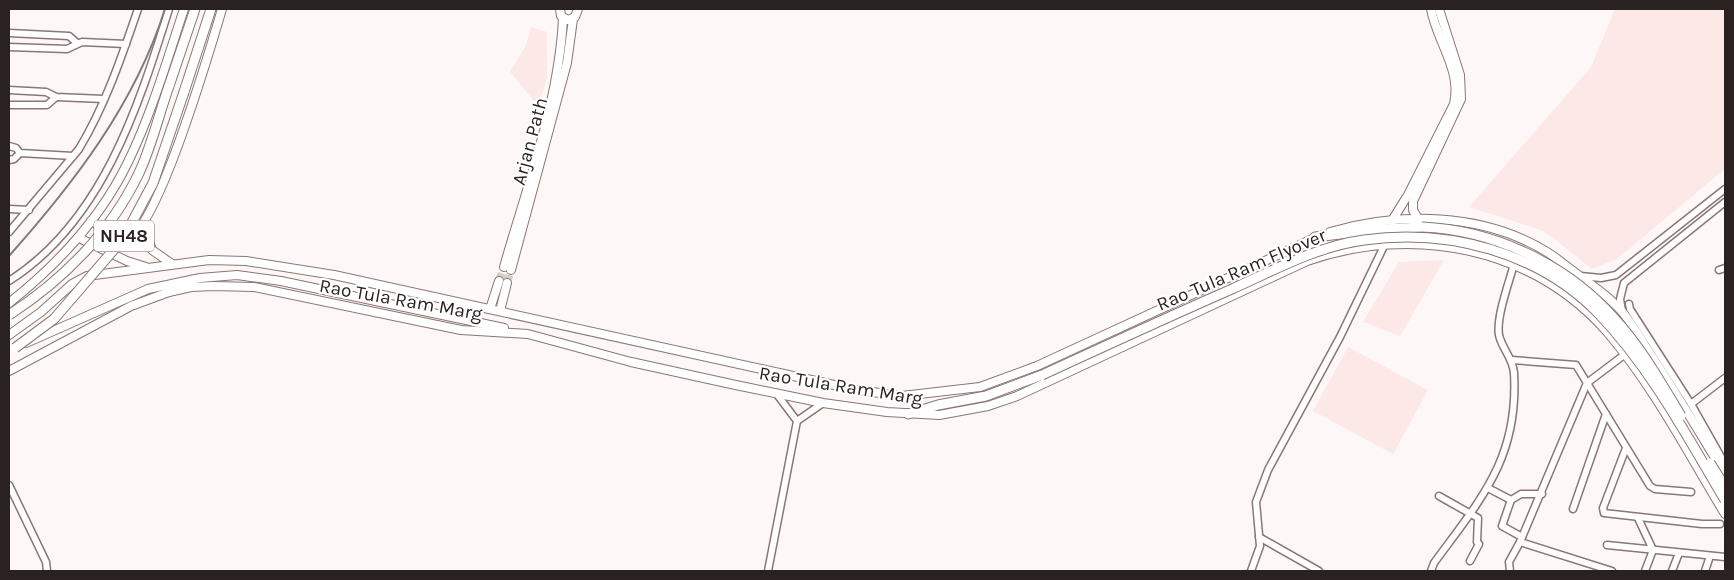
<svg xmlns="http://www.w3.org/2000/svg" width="1734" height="580" font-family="Karla,sans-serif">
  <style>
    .built { fill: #fce8e6 }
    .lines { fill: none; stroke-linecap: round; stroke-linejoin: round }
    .major-tunnel { stroke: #d3cdcc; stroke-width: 8; stroke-dasharray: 8 4; stroke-linecap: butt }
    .minor-casing { stroke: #8b7673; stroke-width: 9 }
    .major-casing { stroke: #8b7673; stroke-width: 10 }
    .highway-casing { stroke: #8b7673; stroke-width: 11 }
    .minor { stroke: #fff; stroke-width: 6 }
    .major { stroke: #fff; stroke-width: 8 }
    .highway { stroke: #fff; stroke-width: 9 }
    .rail { stroke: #827b7a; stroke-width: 2 }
    .highway-bridge-casing { stroke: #8b7673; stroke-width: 11; stroke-linecap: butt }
    .highway-bridge { stroke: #fff; stroke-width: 9 }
    .labels { text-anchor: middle; stroke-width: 4.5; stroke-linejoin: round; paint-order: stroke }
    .shield { fill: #fff; stroke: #6a6463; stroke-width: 1 }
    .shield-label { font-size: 18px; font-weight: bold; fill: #2a2220 }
    .street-label { font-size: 19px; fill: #2a2220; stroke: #fff }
  </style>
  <rect width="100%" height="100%" fill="#fdf8f7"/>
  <g class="built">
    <path d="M1615,9H1725V169L1617,259L1592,269L1544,231L1469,207L1591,67Z"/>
    <path d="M531,27L547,32V77L543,92L536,103L510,72L526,45Z"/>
    <path d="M1444,260L1400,336L1363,322L1399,262Z"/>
    <path d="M1348,347L1428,390L1393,454L1313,411Z"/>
  </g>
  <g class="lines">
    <g class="major-tunnel">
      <path d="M499,281L504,267"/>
      <path d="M507,283L511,270"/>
    </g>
    <defs>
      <g id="minor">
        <path d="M9,33L69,36L77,43"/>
        <path d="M9,47L67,49L82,42L126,44"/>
        <path d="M9,90L46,92L56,97L104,99"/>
        <path d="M9,105H47L56,97"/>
        <path d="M9,146L16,148L20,153L73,156"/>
        <path d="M9,160L14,159L20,153"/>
        <path d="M9,209L29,210"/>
        <path d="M9,232L79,149C105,106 122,56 138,9"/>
        <path d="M1719,270L1725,268"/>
        <path d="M1580,276L1601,278L1616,275L1725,189"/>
        <path d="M9,281C102,222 138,108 169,9"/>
        <path d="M1629,304L1630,309L1691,404L1725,464"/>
        <path d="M1622,311L1620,299L1624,283L1725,202"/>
        <path d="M1512,360L1576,365L1650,486L1655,489L1691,492"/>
        <path d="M776,393L797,421"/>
        <path d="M1691,404L1725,378"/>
        <path d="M1626,448L1603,508L1604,513L1702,524H1720"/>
        <path d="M9,485L46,562L47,571"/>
        <path d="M1488,488L1511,500L1521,494H1542"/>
        <path d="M1439,496L1478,518L1477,542L1479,544L1470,561"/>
        <path d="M1511,500L1502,526L1522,537"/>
        <path d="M1573,509L1606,414"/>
        <path d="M1638,518L1653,550L1645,571"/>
        <path d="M1259,537L1319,571"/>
        <path d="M1607,545L1725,557"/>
        <path d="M768,571L797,421L823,403"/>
        <path d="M1251,571L1260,546L1256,502L1268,470L1340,337L1385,244"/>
        <path d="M1431,571L1434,563C1481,499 1519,458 1514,373C1513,358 1502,349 1499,335C1496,317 1509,283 1514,264"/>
        <path d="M1510,571L1509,562L1520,542"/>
        <path d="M1612,571L1520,542L1587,383L1624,355"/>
        <path d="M1672,571L1679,553"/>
        <path d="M1705,571L1710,556"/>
      </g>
      <g id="major">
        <path d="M560,9L561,16L568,20L575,17L578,9"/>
        <path d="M1408,195L1454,104C1462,70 1437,42 1431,9"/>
        <path d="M1414,199L1461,99L1460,75L1439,9"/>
        <path d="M1413,202V210L1418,219"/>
        <path d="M1393,219L1406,198"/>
        <path d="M91,221C101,226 117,240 129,237C157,230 212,43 222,9"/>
        <path d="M143,225L152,250L172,264"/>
        <path d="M1330,232C1400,212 1482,212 1547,252C1557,258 1567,267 1577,274C1593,286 1611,298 1624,314C1635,328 1643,343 1653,358C1678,396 1701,435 1725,474"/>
        <path d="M79,238L127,261L146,267"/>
        <path d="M504,267C527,186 559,102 563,18"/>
        <path d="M511,270L567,63L573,19"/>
        <path d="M9,303C57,265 101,218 128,162C152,113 167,60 184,9"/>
        <path d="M490,309L499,281"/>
        <path d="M500,311L507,283"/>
        <path d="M9,335L41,312L72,284L87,276L209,260L246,261L334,275L857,390L902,396L980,387L1037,366L1319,236"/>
        <path d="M26,343L148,289L200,278L237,275L281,281L504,328"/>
        <path d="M9,371L131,306L169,292L191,287L213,286L254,287L461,330L528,334L631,362L731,384L823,403L887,412L939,415L988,406L1017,396L1307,261C1413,224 1533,247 1608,333C1654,387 1688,453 1725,514"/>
      </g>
      <g id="highway">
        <path d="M169,86L195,9"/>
        <path d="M184,92L211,9"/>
        <path d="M1315,237L1383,229L1422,227"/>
        <path d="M908,414L938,405L986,396L1042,375"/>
      </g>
    </defs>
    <use href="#minor" class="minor-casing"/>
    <use href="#major" class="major-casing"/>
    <use href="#highway" class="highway-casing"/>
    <use href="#minor" class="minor"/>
    <use href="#major" class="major"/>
    <use href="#highway" class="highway"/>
    <path class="rail" d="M9,256C74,183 135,104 165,9"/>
    <defs>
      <g id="highway-bridge">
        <path d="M1422,227C1494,230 1566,264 1614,318C1641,347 1661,383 1681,416"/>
        <path d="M9,315C63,280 111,232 139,173C152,145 159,114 169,86"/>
        <path d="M15,348L54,319L123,239L153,183L184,92"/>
        <path d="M1042,375C1105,346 1168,317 1232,289C1274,270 1318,246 1364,240C1448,228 1539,252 1599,314C1650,367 1687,436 1725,500"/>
        <path d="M1710,463L1725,487"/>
      </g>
    </defs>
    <use href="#highway-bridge" class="highway-bridge-casing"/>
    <use href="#highway-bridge" class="highway-bridge"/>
  </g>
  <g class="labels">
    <rect class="shield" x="94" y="220.5" width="60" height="31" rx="4"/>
    <g class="shield-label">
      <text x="124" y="242">NH48</text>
    </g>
    <g class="street-label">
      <text transform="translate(529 141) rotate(-75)" y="7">Arjan Path</text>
      <text transform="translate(1241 269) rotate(-23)" y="7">Rao Tula Ram Flyover</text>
      <text transform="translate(401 299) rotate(10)" y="7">Rao Tula Ram Marg</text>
      <text transform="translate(841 385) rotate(9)" y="7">Rao Tula Ram Marg</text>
    </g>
  </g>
  <rect width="1734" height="580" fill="none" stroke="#2a2220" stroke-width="20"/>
</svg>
